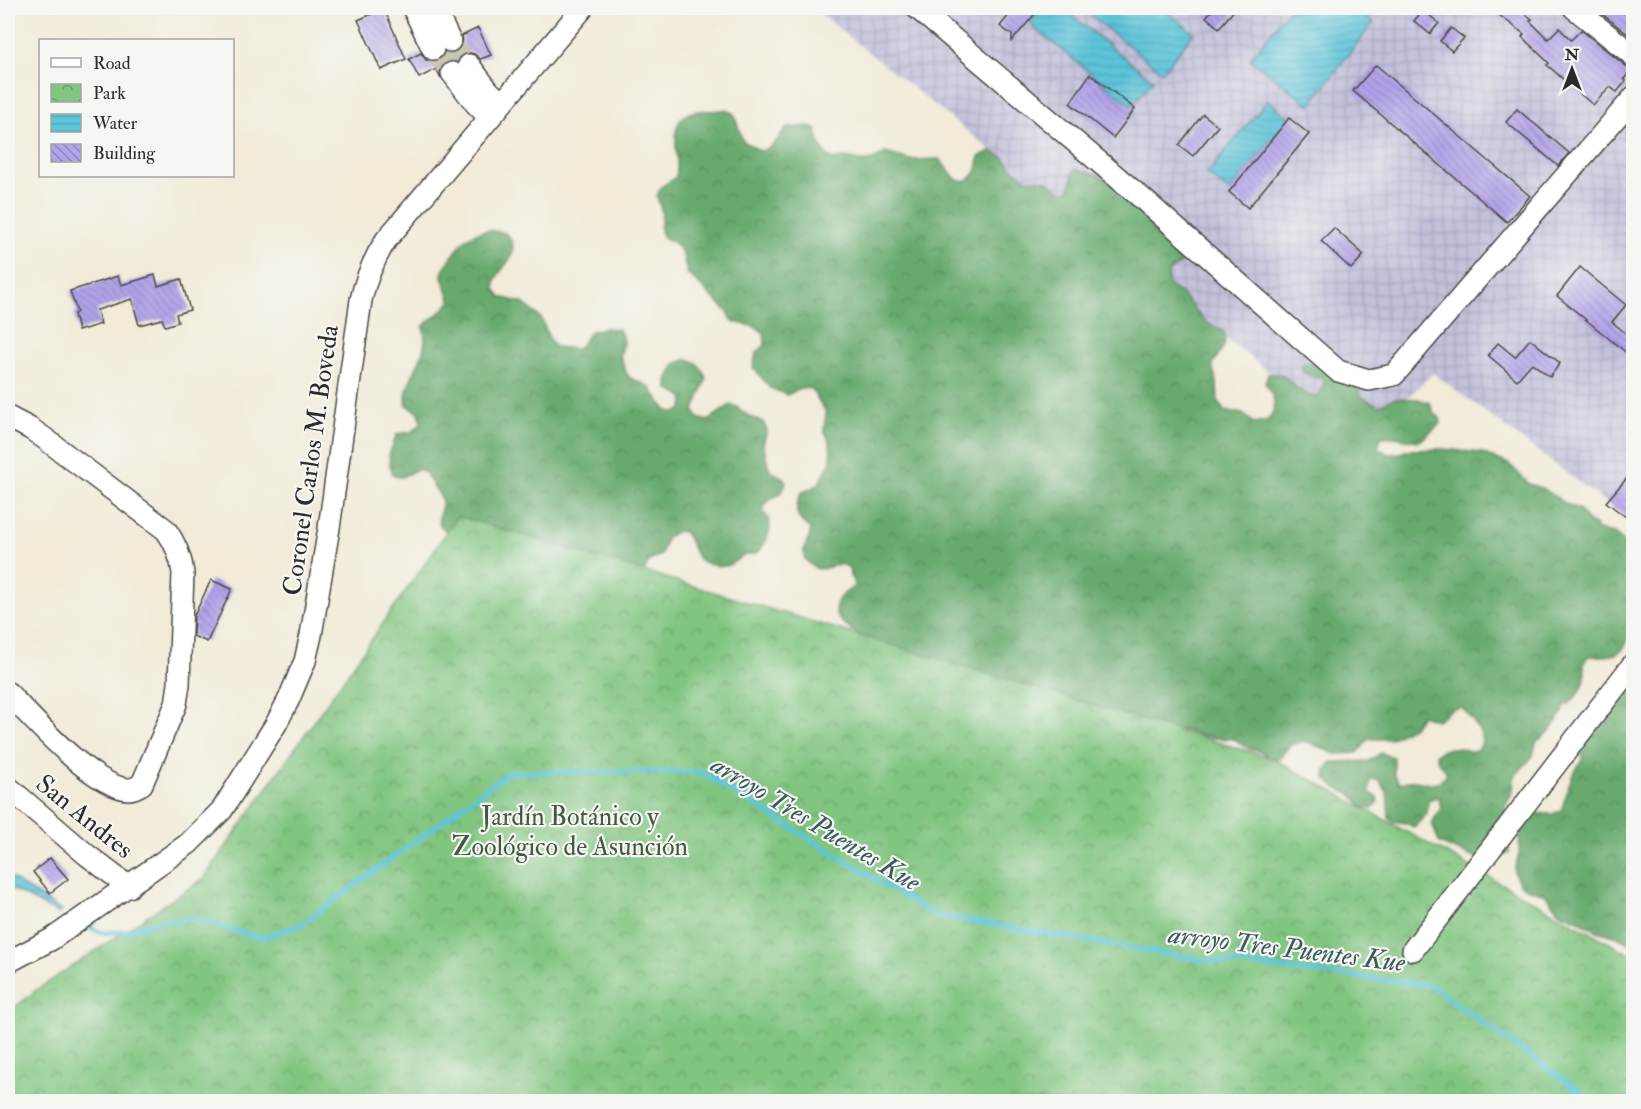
<svg xmlns="http://www.w3.org/2000/svg" width="1641" height="1109" font-family="'IM FELL Double Pica',serif">
  <style>
    .industrial { fill: url(#industrial-grid) }
    .forest { fill: url(#forest-crowns); stroke: #4a6a4c; stroke-width: 1.5 }
    .park { fill: url(#park-crowns); stroke: #567856; stroke-width: 1.5 }
    .water { fill: url(#water-rules); stroke: #447882; stroke-width: 1.5 }
    .lines { fill: none; stroke-linecap: round; stroke-linejoin: round }
    .stream { stroke: #5dc5da; stroke-width: 5 }
    .building { fill: url(#building-back-hatch) }
    .minor-tunnel { stroke: #c9c5b5; stroke-width: 21; stroke-dasharray: 21 10; stroke-linecap: butt }
    .minor-casing { stroke: #494845; stroke-width: 24 }
    .minor { stroke: #fff; stroke-width: 21 }
    .labels { text-anchor: middle; stroke-width: 4.5; stroke-linejoin: round; paint-order: stroke }
    .street-label { font-size: 26px; fill: #2b2b2b; stroke: #f6f6f2 }
    .park-label { font-size: 26px; fill: #445944; stroke: #f6f6f2 }
    .water-label { font-size: 27px; font-style: italic; fill: #3a5960; stroke: #f6f6f2 }
  </style>
  <defs>
    <pattern id="industrial-grid" width="8" height="8" patternUnits="userSpaceOnUse" patternTransform="scale(1.5)"><rect width="8" height="8" fill="#c3c1db"/><path d="M0 4h8M4 0v8" fill="none" stroke="#a8a6bc"/></pattern>
    <pattern id="forest-crowns" width="20" height="18" patternUnits="userSpaceOnUse" patternTransform="scale(1.5)"><rect width="20" height="18" fill="#68aa6e"/><path d="M2 6a3 3 0 1 1 6 0M12 15a3 3 0 1 1 6 0" fill="none" stroke="#568b5b"/></pattern>
    <pattern id="park-crowns" width="20" height="18" patternUnits="userSpaceOnUse" patternTransform="scale(1.5)"><rect width="20" height="18" fill="#80c580"/><path d="M2 6a3 3 0 1 1 6 0M12 15a3 3 0 1 1 6 0" fill="none" stroke="#69a069"/></pattern>
    <pattern id="water-rules" width="6" height="5" patternUnits="userSpaceOnUse" patternTransform="scale(1.5)"><rect width="6" height="5" fill="#5dc5da"/><path d="M0 2.5h6" fill="none" stroke="#51a9bb"/></pattern>
    <pattern id="building-back-hatch" width="6" height="6" patternUnits="userSpaceOnUse" patternTransform="scale(1.5)"><rect width="6" height="6" fill="#b3a3ea"/><path d="M-1 5l2 2M0 0l6 6M5-1l2 2" fill="none" stroke="#9285be"/></pattern>
  </defs>
  <rect width="100%" height="100%" fill="#f6f6f2"/>
  <filter id="ink" filterUnits="userSpaceOnUse"><feTurbulence type="fractalNoise" baseFrequency=".0167" numOctaves="2"/><feDisplacementMap in="SourceGraphic" scale="12" xChannelSelector="R" yChannelSelector="G"/><feConvolveMatrix kernelMatrix="1 2 1 2 8 2 1 2 1" color-interpolation-filters="sRGB"/></filter>
  <filter id="wash" filterUnits="userSpaceOnUse"><feTurbulence type="fractalNoise" baseFrequency=".008" numOctaves="4" result="noise"/><feDisplacementMap in="SourceGraphic" scale="24" xChannelSelector="R" yChannelSelector="G"/><feGaussianBlur stdDeviation="1.35" result="paint"/><feColorMatrix in="noise" values="0 0 0 0 0 0 0 0 0 0 0 0 0 0 0 0 0 1.4 0 .05"/><feComposite in="paint" operator="in"/></filter>
  <g filter="url(#wash)">
    <rect width="100%" height="100%" fill="#f1ebd8"/>
    <path class="industrial" d="M813,8H1633V523L1433,373L1359,444Z"/>
    <g class="forest">
      <path d="M726,109L734,114L743,141L760,151C774,148 778,138 787,128L807,126L816,129C818,142 822,153 833,160C856,153 861,171 885,153L911,160L939,159L957,180L965,182C976,175 978,170 979,157L990,151L1003,157L1012,168L1027,179L1046,180L1062,192L1070,190L1073,172L1077,169L1111,180L1140,209L1156,235L1184,253C1184,263 1176,267 1168,272V284L1185,298L1205,322L1221,330L1225,334V344L1213,364V369L1217,383L1218,402L1224,411L1243,414L1254,423L1268,420C1279,406 1274,396 1265,383L1268,374H1282C1294,384 1302,398 1319,396L1324,385L1323,379L1304,373L1301,368L1303,364C1318,358 1358,380 1360,396L1379,406L1394,398L1418,399L1430,403L1433,412L1440,418L1441,423L1420,441C1406,440 1395,435 1381,437L1378,448L1388,454L1401,453L1407,450L1442,449L1482,453L1509,464L1529,484L1544,489L1566,504L1579,509L1588,522L1595,525L1597,530C1618,531 1620,540 1633,553V623C1629,630 1630,639 1625,646C1618,658 1601,656 1589,656C1580,664 1586,669 1585,679C1583,689 1576,697 1569,704H1565L1563,712L1550,731L1536,742L1533,756L1514,777L1513,791L1505,807L1509,852L1491,865L1439,843L1432,823L1441,808L1439,799L1435,797L1428,801L1427,814L1414,827L1406,823L1392,821L1389,818L1387,792L1380,781L1371,779L1369,792L1377,797L1378,802L1372,809L1363,807L1351,794L1338,789L1325,778L1326,769L1332,762L1369,761L1381,753L1394,757V775L1399,783C1404,782 1409,780 1415,781C1427,783 1440,787 1447,773L1438,762L1436,754C1449,746 1458,746 1471,752C1496,744 1471,718 1461,707L1452,709L1437,720L1421,715L1414,726L1390,739H1368L1358,753L1335,754L1308,742H1300L1290,745L1279,759L1269,758L1262,752L1249,749L1234,739L1211,738L1184,730L1166,731L865,639C853,629 827,620 838,600C841,593 851,591 855,584L850,576L849,568C837,558 825,574 814,567C791,553 814,540 810,529C809,528 804,524 803,523C793,513 797,504 801,493L818,485L831,461L830,442L824,430L826,412L812,390L808,388L799,389L787,395L770,388L753,367L756,354L765,345L764,332L753,326L733,322L728,312L687,273L683,256L679,248L673,242L665,239L660,231L662,213L657,196L661,187L676,177C682,156 662,117 697,111C707,109 715,113 726,109Z"/>
      <path d="M488,230L506,233C528,259 491,268 495,289L501,297L523,303L541,318L550,340L555,347L578,349L591,331L605,328L619,329L624,342L620,356L627,374L630,378L649,386L666,410L674,413C683,411 685,406 683,397L668,389L667,380L675,364L688,359C698,362 705,371 706,380L694,410L698,418L707,421L730,405L735,406L750,417L763,422L767,430L763,444L769,468L772,472L784,478L786,483L780,494C771,499 765,500 763,512C776,524 768,539 759,552C753,555 746,554 741,557C736,560 731,565 725,566C720,567 715,565 710,564C706,563 701,562 698,558C687,545 692,520 667,537L661,555L649,561L642,577L446,531C433,521 441,515 442,504C443,495 430,484 426,473L418,469C408,472 401,483 391,473L389,455L397,434L411,432L421,424L419,412L407,405C400,381 433,356 423,327C431,317 444,312 450,301C450,292 442,283 442,274C442,270 462,242 466,239C472,234 480,231 488,230Z"/>
      <path d="M1633,672V946L1618,937L1597,931L1577,919L1559,912L1545,894L1526,888L1519,883L1514,872C1515,866 1518,859 1519,853C1520,837 1518,825 1532,813L1552,814L1561,811L1572,776L1582,760L1581,747L1596,721L1609,715L1612,712L1613,702Z"/>
    </g>
    <path class="park" d="M458,516L1274,759L1633,956V1101L8,1102V1013L35,991L204,878Z"/>
    <g class="water">
      <path d="M1042,8H1062L1153,80L1132,106L1029,24Z"/>
      <path d="M1081,8H1162L1194,33L1162,72Z"/>
      <path d="M1290,8H1353L1373,23L1310,105L1250,59Z"/>
      <path d="M1268,100L1289,118L1229,192L1207,174Z"/>
      <path d="M8,876L62,911L59,914L8,887Z"/>
    </g>
    <g class="lines">
      <path class="stream" d="M83,924L102,933L128,931L157,922L194,919L261,938L301,925L509,772H701L934,915L1203,960L1430,985L1595,1102"/>
    </g>
    <g id="blocks">
      <g class="building">
        <path d="M1015,8H1040L1012,41V35L1000,26Z"/>
        <path d="M1214,8H1236L1219,28L1206,17Z"/>
        <path d="M1490,8H1517L1532,19L1530,21L1548,39L1559,28L1571,40L1581,30L1626,66L1632,69L1624,79L1626,81L1617,92L1610,87L1593,105L1547,65L1549,63L1522,37L1524,34Z"/>
        <path d="M1599,8H1634V39L1597,10Z"/>
        <path d="M384,9L406,59L381,70L358,20Z"/>
        <path d="M1423,10L1439,23L1430,34L1414,21Z"/>
        <path d="M478,28L491,55L481,59L474,54L467,52L461,55L457,61H450L444,63L440,69L441,78L436,69L419,78L409,59L421,53L426,60L438,61L445,52H456L463,42L462,36Z"/>
        <path d="M1451,28L1464,38L1452,51L1440,41Z"/>
        <path d="M1376,65L1530,196L1507,222L1353,91Z"/>
        <path d="M1090,74L1135,109L1113,138L1070,103Z"/>
        <path d="M1517,109L1569,153L1558,166L1506,122Z"/>
        <path d="M1203,114L1218,126L1193,156L1179,145Z"/>
        <path d="M1289,118L1309,134L1248,208L1229,192Z"/>
        <path d="M1334,228L1364,255L1351,269L1321,241Z"/>
        <path d="M1580,267L1626,305L1612,322L1634,340V359L1557,296Z"/>
        <path d="M155,275L158,286L181,279L190,310L176,314L178,322L165,326L162,319L139,325L132,299L97,310L101,324L78,331L74,314L77,312L70,291L118,276L121,285Z"/>
        <path d="M1530,339L1560,363L1550,377L1532,363L1517,380L1488,355L1498,343L1515,357Z"/>
        <path d="M1634,470V523L1606,502Z"/>
        <path d="M211,580L232,589L207,642L193,636L194,616Z"/>
        <path d="M50,858L68,879L50,893L33,872Z"/>
      </g>
    </g>
  </g>
  <g filter="url(#ink)">
    <use href="#blocks" fill-opacity="0" stroke="#494845" stroke-width="1.5"/>
    <g class="lines">
      <g class="minor-tunnel">
        <path d="M450,41L469,65"/>
        <path d="M433,49L452,73"/>
      </g>
      <defs>
        <g id="minor">
          <path d="M413,8L433,49"/>
          <path d="M434,8L450,41"/>
          <path d="M917,8L1144,200L1338,371L1369,380L1394,375L1634,97"/>
          <path d="M1574,8L1634,56"/>
          <path d="M469,65L488,90L501,103"/>
          <path d="M452,73L476,104L489,117"/>
          <path d="M8,417L31,429L44,438L166,530C176,544 181,556 183,573L179,684L176,704L142,784C138,786 134,789 129,789C94,788 32,718 8,693"/>
          <path d="M8,787L87,855L129,887"/>
          <path d="M1413,950L1634,663"/>
          <path d="M8,962L52,939L188,844L222,810L276,724L288,701L305,661L311,635L329,528L361,300C366,277 374,259 386,240L583,8"/>
        </g>
      </defs>
      <use href="#minor" class="minor-casing"/>
      <use href="#minor" class="minor"/>
    </g>
  </g>
  <g class="labels">
    <g class="street-label">
      <text transform="translate(310 460) rotate(-82)" y="9">Coronel Carlos M. Boveda</text>
      <text transform="translate(85 816) rotate(39)" y="9">San Andres</text>
    </g>
    <g class="park-label">
      <text x="570" y="825">Jardín Botánico y<tspan x="570" dy="30">Zoológico de Asunción</tspan></text>
    </g>
    <g class="water-label">
      <text transform="translate(816 823) rotate(31)" y="9">arroyo Tres Puentes Kue</text>
      <text transform="translate(1287 948) rotate(7)" y="9">arroyo Tres Puentes Kue</text>
    </g>
  </g>
  <rect width="1641" height="1109" fill="none" stroke="#f6f6f2" stroke-width="30"/>
  <rect x="39" y="39" width="195" height="138" fill="#f6f6f2" stroke="#a5a5a2" stroke-width="1.5"/>
  <rect x="51" y="58" width="30" height="9" fill="#ffffff" stroke="#a5a5a2" stroke-width="1.5"/>
  <text x="93" y="69" font-size="18" fill="#2b2b2b">Road</text>
  <rect x="51" y="84" width="30" height="18" fill="url(#park-crowns)" stroke="#a5a5a2" stroke-width="1.5"/>
  <text x="93" y="99" font-size="18" fill="#2b2b2b">Park</text>
  <rect x="51" y="114" width="30" height="18" fill="url(#water-rules)" stroke="#a5a5a2" stroke-width="1.5"/>
  <text x="93" y="129" font-size="18" fill="#2b2b2b">Water</text>
  <rect x="51" y="144" width="30" height="18" fill="url(#building-back-hatch)" stroke="#a5a5a2" stroke-width="1.5"/>
  <text x="93" y="159" font-size="18" fill="#2b2b2b">Building</text>
  <g transform="translate(1572 69)" stroke="#f6f6f2" stroke-width="4.5" paint-order="stroke">
  <path d="M0-4.5L10 22L0 15L-10 22Z" fill="#2b2b2b"/>
  <text y="-9" font-size="16" font-weight="bold" text-anchor="middle" fill="#2b2b2b">N</text>
  </g>
</svg>
